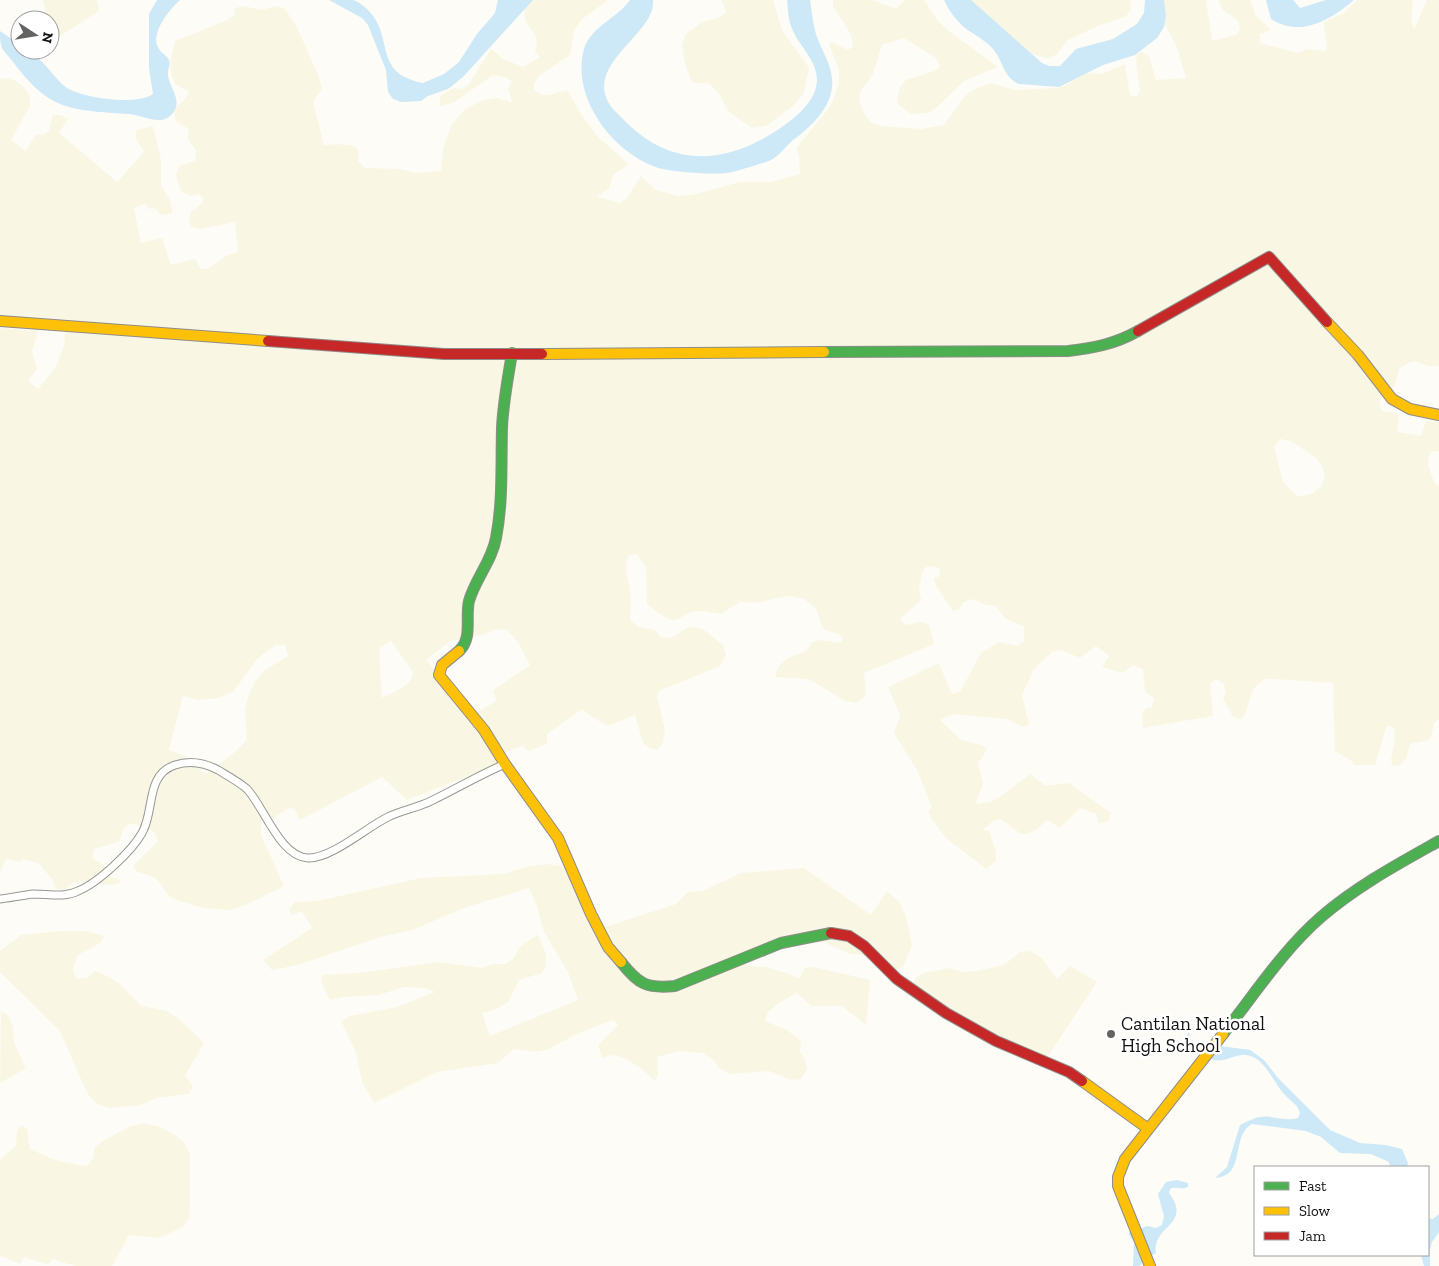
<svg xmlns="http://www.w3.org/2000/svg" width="1439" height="1266" font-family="'Zilla Slab',serif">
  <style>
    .farmland { fill: #f9f7e4; fill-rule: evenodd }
    .water { fill: #cde8f7 }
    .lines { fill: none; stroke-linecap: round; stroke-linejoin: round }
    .street-casing { stroke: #979795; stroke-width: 9 }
    .fast-casing { stroke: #8e8d8b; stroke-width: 12 }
    .slow-casing { stroke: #8e8d8b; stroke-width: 12 }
    .jam-casing { stroke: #8e8d8b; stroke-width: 12 }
    .street { stroke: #fffffe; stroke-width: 7 }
    .fast { stroke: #4caf50; stroke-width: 10 }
    .slow { stroke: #ffc107; stroke-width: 10 }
    .jam { stroke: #c62828; stroke-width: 10 }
    .poi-dot { fill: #646362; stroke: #fff; stroke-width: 2 }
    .labels { text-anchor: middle; stroke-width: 5; stroke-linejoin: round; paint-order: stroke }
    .poi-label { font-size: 19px; fill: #111; stroke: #fff; text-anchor: start }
  </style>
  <rect width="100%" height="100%" fill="#fdfcf7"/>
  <g class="farmland">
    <path d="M43,0H97L99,11L57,38L50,36V20H47Z"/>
    <path d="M527,0H608L581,20L574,31L570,55L539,76L534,84V90L542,95H549L567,90L583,117L599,138L629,164L613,175L609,188L597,197L620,203L627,198L641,176L656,190L678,196L692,195L740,182H771L800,174L799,156L796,148L830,107L839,84V70L829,45L832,42L848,50L853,46L851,35L833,6V0H872L896,9L905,0H924L938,21L950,32L998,67L964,81L936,108L928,113L911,114L899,105L897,100L900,87L906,80L934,71L940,67L936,58L904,38L882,45L873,74L860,92L859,100L864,113L870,122L880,126L921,129L944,125L964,97L973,90L990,83L1015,90L1056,88L1064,86L1087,73L1101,74L1125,64L1130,95L1137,97L1140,90L1136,63L1137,54L1142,52L1149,56L1156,80L1186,78L1177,48L1165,24L1163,0H1206L1212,41L1236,35L1240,29L1238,21L1223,10L1218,0H1250L1256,16L1271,30L1260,34V43L1298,53L1307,49L1323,51L1327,49L1324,22L1344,13L1357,0H1413L1411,19L1414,30L1427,0H1439V366H1428L1415,361L1408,363L1399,369L1395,385L1390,392L1382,398L1379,405L1382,411L1397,413L1399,420L1397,432L1421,436L1426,421L1439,422V451L1430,452L1428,465L1434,482L1439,486V719L1434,723L1432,734L1428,740L1410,744L1406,759L1399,766L1392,765L1391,759L1395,738L1394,729L1389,725L1386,728L1375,765H1354L1352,761L1335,751L1333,683L1275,679H1265L1258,684L1252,691L1246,712L1242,719L1233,717L1223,699L1226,692L1224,684L1216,679L1210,683L1213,716L1143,728L1142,715L1146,708L1152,707L1154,699L1145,691L1143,669L1133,665L1122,673L1102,667L1109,656L1096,646L1080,658L1061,650L1052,652L1034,669L1022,695L1029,725L1023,727L1007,719L953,714L940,720L961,740L982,745L987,749L978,764L983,783L976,804L990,802L1000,797L1030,774L1046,786L1069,783L1111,813L1108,821L1099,824L1096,814L1080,808L1060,828L1047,820L1035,831L1025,834H1021L1001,819L993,821L983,830L989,831L996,852V861L986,869L946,838L933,821L928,812L932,807L918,772L894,733L900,716L888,687L939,663L949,688L953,694L960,692L981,653L999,642L1017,646L1024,641V626L1006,619L995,606L986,605L973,599L964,602L959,609L953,611L936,586L934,578L940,576L939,569L935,566L926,567L922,572L919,590L921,600L900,619L905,625L922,622L929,625L934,644L864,673L866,696L856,703L845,701L809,679L775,677L778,667L788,658L806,651L812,642L820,640L840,643L843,639L840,635L823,629L816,609L804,599L789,596L755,603L740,602L721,614L703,611L691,612L676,620L667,619L647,604L646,568L637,554L629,555L627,559L626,568L631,599L630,620L639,627L655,630L661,637L671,638L687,628L696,627L704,630L723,645L726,655L720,666L659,691L657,696L665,730L663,743L657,750L650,748L643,743L635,715L608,726L592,717L582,709L547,734V744L528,751L522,746L501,754L504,762L407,800L382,777L300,820L294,809L289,808L272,819L266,813L261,818V835L284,886L246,905L231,910L203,908L176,900L169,896L156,878L136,871L133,866L158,841L154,832L132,823L124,828L119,842L94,849L92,858L106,867L108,875L122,882L112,885L81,881L73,883L64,890L56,889L52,879L38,863L22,859L20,862L6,859L0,872V328L38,331L32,351L37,369L28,381L38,389L55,368L64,346L66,323L0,318V79L7,78L16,81L24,87L30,96V106L11,140L26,151L36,134L43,135L49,131L53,115H61L68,119L59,133L117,182L144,152L135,137L137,130L153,126L161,160V186L170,200L173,213L161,215L155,208L148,209L146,204L134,208L141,243L162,238L171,265L195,259L201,269H207L226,256L238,252L235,222L201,229L191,227L189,218L191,211L198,207L204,200L200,194L190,196L181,191L177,180L176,173L180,165L195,161L196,150L188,140L189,129L176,121L174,110L186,98L189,92L175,84L171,74L170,62L175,41L227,20L234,15L235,8L244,6L261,10L277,6L285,9L296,25L319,77L322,89L313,101L324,145L337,144L354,146L359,151L358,161L365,168L401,169L415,173L441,171L443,148L452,124L465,109L484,100L497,98L512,102L508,89L512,81L505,77L493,75L453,103L440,106V97L446,92L454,88L461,89L468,85L491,49L503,59L523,67L540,57L535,51L537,43L535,35L526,22L524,7ZM1280,439L1291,441L1316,458L1322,466L1325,477L1321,486L1313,493L1298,497L1283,482L1274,447ZM495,629L507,630L517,641L530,665L493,690L496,701L474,714L426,660L449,642L485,634ZM391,641L413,672L411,680L402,688L382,698L379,648ZM275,645H285L288,656L265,670L256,680L248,696L245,712L247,740L235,752L206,774L185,756L169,750L183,696L199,700L219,698L233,692L257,659Z"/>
    <path d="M721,0H773L782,30L809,68L804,93L793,106L766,126L752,128L728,111L719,93L708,83H692L685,64L682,45L686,34L702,22L718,18L727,12Z"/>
    <path d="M957,0H1130L1131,10L1126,16L1098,26L1068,40L1057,54L1048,59L1033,54Z"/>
    <path d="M547,864L560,866L567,873L599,929L676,904L688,892L702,891L741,873L804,868L871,915L887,891L899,902L906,916L912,945L903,967L893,970L871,956L850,954L817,939L807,937L739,960L747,966L766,967L789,974L799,979L805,968L814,967L870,980L866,1025L842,1006H811L797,993L779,1003L768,1012L765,1021L787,1030L801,1041L800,1052L805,1059L807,1069L801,1079L791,1080L769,1071L729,1074L719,1068L713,1060L703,1053L679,1051L657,1057L658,1074L655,1081L641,1068L622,1057L611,1055L602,1058L598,1045L618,1025L613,1020L579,1033L546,1050L534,1052L514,1049L498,1063L437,1072L374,1103L362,1082L356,1053L341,1021L350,1016L397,1007L435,992L425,988L404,987L379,995L343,997L330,1000L321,982L323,975L359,973L439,962L482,968L493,964H505L514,958L519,947L538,935L546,954V966L542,973L519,980L508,1002L497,1009L482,1013L490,1036L578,1000L568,972L544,932L537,906L529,888L464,908L412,930L377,938L298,965L272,970L263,960L312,928L302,911L291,915L289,909L295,902L317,901L421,878L503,874L530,866Z"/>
    <path d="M61,931H85L104,936L100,943L78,955L73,969L76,979L87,978L95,971L107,976L120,984L141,1006L167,1011L180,1020L204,1043L185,1075L193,1087L188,1094L156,1098L141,1105L110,1108L97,1104L87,1093L60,1031L0,972V951L21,935Z"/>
    <path d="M1030,951L1042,958L1057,979L1070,966L1097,982L1044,1062L909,986L919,975L927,972L950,968L964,972L976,971L1004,965L1020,952Z"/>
    <path d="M1,1011L7,1014L13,1026L14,1043L26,1068L0,1083Z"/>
    <path d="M144,1123L160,1127L172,1133L183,1141L190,1154V1207L189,1218L183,1227L159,1238L129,1235L112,1266H75L52,1259L48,1265L24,1257L20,1264L0,1256V1160L16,1146L17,1131L21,1125L27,1129L30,1149L55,1160L84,1166L89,1164L94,1157V1148L103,1141L129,1127Z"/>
  </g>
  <g class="water">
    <path d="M157,0H180C169,10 149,34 159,49C162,54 167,55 169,60C171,66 167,70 168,75C169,87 184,102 172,114C161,127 143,115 129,114C73,110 50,112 14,63C3,48 0,52 0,31L20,45V50C40,50 52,78 67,88C83,98 137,106 153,94L149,68V14Z"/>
    <path d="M329,0C337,0 345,0 353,0C358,1 362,5 366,8C397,37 370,72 423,83L444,74L459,62L477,34L495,13L498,0H533L463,77L448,89L428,96L421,101L401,102L393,99L388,92L386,70L368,25L362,18Z"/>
    <path d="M630,0H653C657,30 596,58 605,94C608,106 617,113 625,121C673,170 729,164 782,127C795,118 813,103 816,87C822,63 798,47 791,26C788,18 788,9 787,0H810C812,12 813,26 817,37C823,54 834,68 832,87C830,109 810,128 793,140C786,146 779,156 771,160C767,162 732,173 727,173C713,175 665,172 653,166C610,149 571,96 584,49C591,26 618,18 630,0Z"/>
    <path d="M944,0H971L1042,63L1049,66H1060L1076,49L1113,39L1137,24L1144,13L1145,0H1164L1166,16L1164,27L1157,38L1135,55L1103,65L1059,87L1019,84C1004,77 1004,65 996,53C990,43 975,35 965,28C956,20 949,11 944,0Z"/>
    <path d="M1266,0H1293L1300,8L1326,0H1354C1330,20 1301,38 1271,19Z"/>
    <path d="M1188,1027L1191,1040L1197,1043L1250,1050L1264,1060L1278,1078L1330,1130L1360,1143L1386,1145L1402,1149L1408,1163L1407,1167H1390L1389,1162L1371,1154L1340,1153L1321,1137L1306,1131L1252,1124C1230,1136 1247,1176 1215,1178L1227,1167L1240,1125C1250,1120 1259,1115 1270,1117C1281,1118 1287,1121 1298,1118L1300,1113C1297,1103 1292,1103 1286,1096C1273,1084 1266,1057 1246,1055C1238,1054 1230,1059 1223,1060C1210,1063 1194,1050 1187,1041Z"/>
    <path d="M1177,1180L1188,1183V1187C1181,1190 1175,1186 1170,1189L1169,1193C1193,1225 1152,1225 1156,1253L1144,1259L1140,1266H1133L1134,1242L1128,1233L1147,1226L1156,1228L1162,1225L1164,1216L1158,1194L1166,1182Z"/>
    <path d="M1439,1214V1232L1432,1242L1430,1249V1266H1424L1421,1255H1428V1218L1433,1219Z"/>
  </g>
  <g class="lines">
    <defs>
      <path id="street" d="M0,899C11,898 22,895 34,894C49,894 64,898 78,891C98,883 132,851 142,833C155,811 145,775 175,765C190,760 205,763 218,770C228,776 239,782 247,789C264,807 280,857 308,858C331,859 367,827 388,817C402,810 417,808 431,801C456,789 479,775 505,764"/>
      <g id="fast">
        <path d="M824,352L1068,351C1094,348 1115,344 1138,331"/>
        <path d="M459,651C473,638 465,618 469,601C475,579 492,561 496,538C503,502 501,465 502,428C503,403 508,378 512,353"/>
        <path d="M621,962C638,984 647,989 675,986L781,943L831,933"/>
        <path d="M1223,1034C1254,995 1283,950 1321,917C1357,886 1398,864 1439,841"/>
      </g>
      <g id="slow">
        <path d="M0,321L268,341"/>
        <path d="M1327,322L1358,355L1392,399L1410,409L1439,415"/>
        <path d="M542,354L824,352"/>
        <path d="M459,651L442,665L439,675L484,730L505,764L558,838L591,914L608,947L621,962"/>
        <path d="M1082,1081L1147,1128"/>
        <path d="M1150,1266L1118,1186V1177L1125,1159L1223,1034"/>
      </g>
      <g id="jam">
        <path d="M1138,331L1269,257L1327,322"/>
        <path d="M268,341L444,354H542"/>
        <path d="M831,933L849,936L864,946L897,979L946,1013L996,1041L1069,1072L1082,1081"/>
      </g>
    </defs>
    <use href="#street" class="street-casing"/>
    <use href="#fast" class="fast-casing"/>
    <use href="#slow" class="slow-casing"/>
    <use href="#jam" class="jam-casing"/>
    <use href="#street" class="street"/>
    <use href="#fast" class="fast"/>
    <use href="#slow" class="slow"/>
    <use href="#jam" class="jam"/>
  </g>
  <circle class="poi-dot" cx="1111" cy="1034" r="5"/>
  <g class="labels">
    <g class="poi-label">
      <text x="1121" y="1030">Cantilan National<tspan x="1121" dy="22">High School</tspan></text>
    </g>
  </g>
  <rect x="1254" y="1166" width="175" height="90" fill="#ffffff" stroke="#a0a0a0"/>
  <rect x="1264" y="1182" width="25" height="8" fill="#4caf50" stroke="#a0a0a0"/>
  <text x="1299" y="1191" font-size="15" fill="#111111">Fast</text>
  <rect x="1264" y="1207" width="25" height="8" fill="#ffc107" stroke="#a0a0a0"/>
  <text x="1299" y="1216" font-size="15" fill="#111111">Slow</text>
  <rect x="1264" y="1232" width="25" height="8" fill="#c62828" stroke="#a0a0a0"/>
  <text x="1299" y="1241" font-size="15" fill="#111111">Jam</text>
  <g transform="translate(35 35) rotate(102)"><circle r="24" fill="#ffffff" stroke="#a0a0a0"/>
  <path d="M0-4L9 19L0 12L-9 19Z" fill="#646362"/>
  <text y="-8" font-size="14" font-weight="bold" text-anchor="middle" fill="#111111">N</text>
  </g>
</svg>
